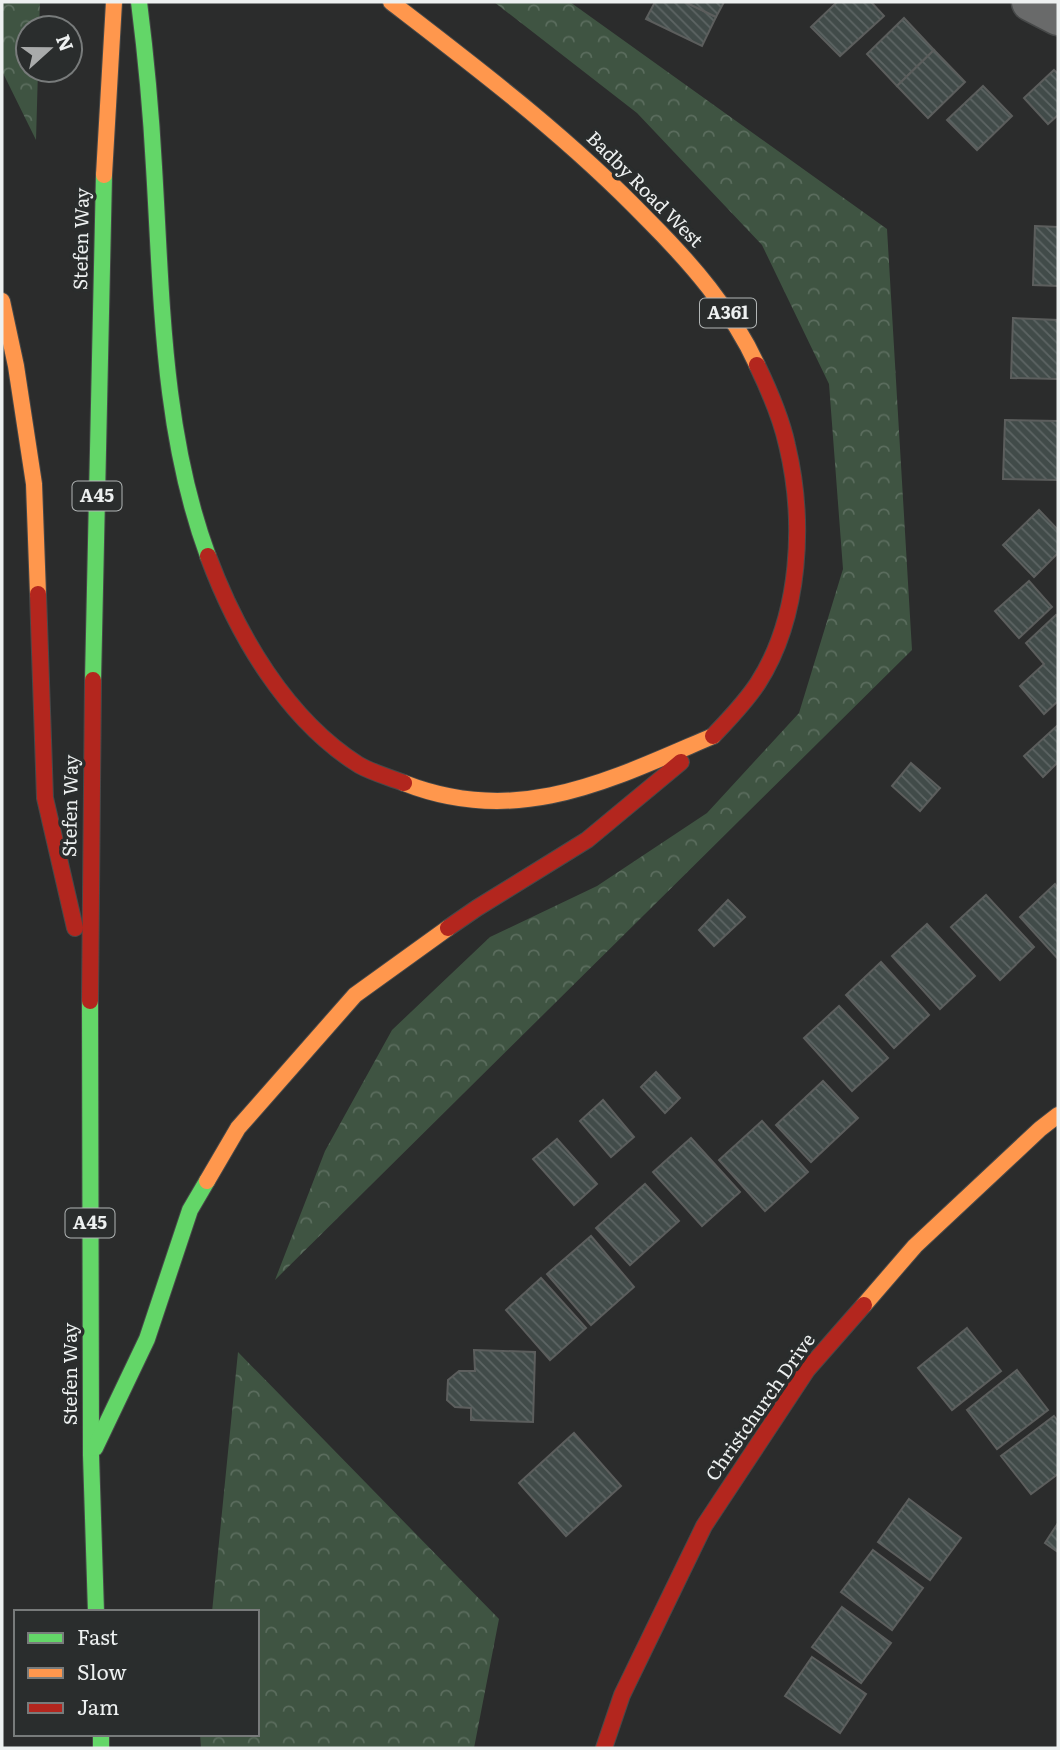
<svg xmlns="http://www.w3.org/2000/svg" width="1060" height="1750" font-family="Literata,serif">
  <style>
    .forest { fill: url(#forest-crowns) }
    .building { fill: url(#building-back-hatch); stroke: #5c5e5d; stroke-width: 2 }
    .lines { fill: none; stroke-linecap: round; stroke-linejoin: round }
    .street-casing { stroke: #474949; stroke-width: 41 }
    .fast-casing { stroke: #474949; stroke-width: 18 }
    .slow-casing { stroke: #474949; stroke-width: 18 }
    .jam-casing { stroke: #474949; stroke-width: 18 }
    .street { stroke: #696a6a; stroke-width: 38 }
    .fast { stroke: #63d668; stroke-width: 16 }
    .slow { stroke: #ff974d; stroke-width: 16 }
    .jam { stroke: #b3261e; stroke-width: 16 }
    .labels { text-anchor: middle; stroke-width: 7; stroke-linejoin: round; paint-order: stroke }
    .shield { fill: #2a2d2d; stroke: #b2b6b6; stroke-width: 2 }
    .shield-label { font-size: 18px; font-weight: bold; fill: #edf0f0 }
    .street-label { font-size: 19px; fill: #edf0f0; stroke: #2a2d2d }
  </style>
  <defs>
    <pattern id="forest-crowns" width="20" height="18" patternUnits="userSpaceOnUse" patternTransform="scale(1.75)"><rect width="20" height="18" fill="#3f5442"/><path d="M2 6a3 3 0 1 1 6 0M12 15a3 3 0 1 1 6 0" fill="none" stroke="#5b6d5e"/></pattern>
    <pattern id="building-back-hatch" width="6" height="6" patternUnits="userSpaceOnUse" patternTransform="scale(1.75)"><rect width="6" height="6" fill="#414b49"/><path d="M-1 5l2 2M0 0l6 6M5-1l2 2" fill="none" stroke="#5d6564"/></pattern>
  </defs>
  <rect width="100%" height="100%" fill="#2b2c2c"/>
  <g class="forest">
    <path d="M2,2H40L39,28H28V70H38L36,140L2,71Z"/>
    <path d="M494,2H570L887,229L912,650L275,1280L325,1151L392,1030L490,937L597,886L707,813L799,713L843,569L829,384L762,245L637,113Z"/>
    <path d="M238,1352L499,1619L474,1748H201L200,1734H257V1612H212Z"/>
  </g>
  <g class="building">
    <path d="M655,2H685L716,17L702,46L646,19Z"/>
    <path d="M685,2H724L716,17Z"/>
    <path d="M837,2H871L884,16L840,56L811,27Z"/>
    <path d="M904,18L934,50L897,86L867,54Z"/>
    <path d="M934,50L965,82L928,118L897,86Z"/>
    <path d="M1054,70L1058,74V115L1048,124L1024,98Z"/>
    <path d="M983,86L1012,116L977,150L947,120Z"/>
    <path d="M1035,226L1058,227V286L1033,285Z"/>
    <path d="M1013,318L1058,320V379L1011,378Z"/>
    <path d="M1005,420L1058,421V480L1003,479Z"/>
    <path d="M1039,510L1058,530V553L1034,577L1003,545Z"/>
    <path d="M1029,581L1052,607L1019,638L995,611Z"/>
    <path d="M1056,615L1058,617V701L1044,714L1020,686L1044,664L1026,643Z"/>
    <path d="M1058,725V762L1043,777L1024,756Z"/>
    <path d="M911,763L940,788L920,811L892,786Z"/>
    <path d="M1055,884L1058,888V959L1020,917Z"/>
    <path d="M986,895L1034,947L1000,980L951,927Z"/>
    <path d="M728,900L745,917L714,946L699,930Z"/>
    <path d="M927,924L975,976L940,1009L892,956Z"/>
    <path d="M881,962L929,1015L894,1048L846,995Z"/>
    <path d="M839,1006L888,1058L852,1091L804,1038Z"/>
    <path d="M656,1072L680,1098L665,1113L641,1087Z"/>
    <path d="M823,1081L858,1118L811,1162L776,1125Z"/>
    <path d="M603,1100L634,1137L611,1157L580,1121Z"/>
    <path d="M762,1121L808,1172L765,1211L719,1160Z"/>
    <path d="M691,1138L740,1192L702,1226L653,1172Z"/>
    <path d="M557,1139L597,1184L574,1205L533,1159Z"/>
    <path d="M645,1184L679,1221L630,1265L596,1228Z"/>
    <path d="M591,1236L634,1287L591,1325L547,1274Z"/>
    <path d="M541,1278L586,1328L550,1360L506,1310Z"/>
    <path d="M967,1328L1001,1371L952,1410L918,1368Z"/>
    <path d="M474,1350L535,1352L533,1422L471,1420V1408L455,1407L447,1400L448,1380L459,1371H475Z"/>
    <path d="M1017,1370L1048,1410L997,1449L967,1410Z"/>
    <path d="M1054,1416L1058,1421V1474L1031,1494L1001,1456Z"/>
    <path d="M574,1433L621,1486L566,1536L519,1483Z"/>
    <path d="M909,1499L961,1538L930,1580L878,1542Z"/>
    <path d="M1058,1523V1552L1045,1543Z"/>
    <path d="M873,1550L923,1588L892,1630L841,1592Z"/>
    <path d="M842,1607L891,1643L861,1683L812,1647Z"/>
    <path d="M812,1657L866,1694L840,1733L785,1696Z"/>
  </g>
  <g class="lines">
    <defs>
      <path id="street" d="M1031,2L1058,16"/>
      <g id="fast">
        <path d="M139,2C146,57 151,111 154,167C162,298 162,431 208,556"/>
        <path d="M93,680L104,175"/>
        <path d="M90,1001L91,1455L96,1612"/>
        <path d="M95,1448L147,1339L190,1210L207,1181"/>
        <path d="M101,1734V1748"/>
      </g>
      <g id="slow">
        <path d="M391,2C482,72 568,137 648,220C690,262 732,310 757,365"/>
        <path d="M104,175L114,2"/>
        <path d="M2,301L16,366L34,484L38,594"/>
        <path d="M404,783C518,828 610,780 713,736"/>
        <path d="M207,1181L238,1128L355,995L448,928"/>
        <path d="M864,1305L915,1246L1040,1129L1058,1115"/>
      </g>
      <g id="jam">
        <path d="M208,556C237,634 286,719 359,765C373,773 389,777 404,783"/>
        <path d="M38,594L45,798L75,928"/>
        <path d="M713,736C729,719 745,703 758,683C801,616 805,520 787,445C781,417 769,390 757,365"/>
        <path d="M448,928L477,908L587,840L681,762"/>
        <path d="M90,1001L93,680"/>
        <path d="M604,1748L622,1695L704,1526L807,1370L864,1305"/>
      </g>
    </defs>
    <use href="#street" class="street-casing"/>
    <use href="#fast" class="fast-casing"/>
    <use href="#slow" class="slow-casing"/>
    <use href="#jam" class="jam-casing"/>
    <use href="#street" class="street"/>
    <use href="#fast" class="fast"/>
    <use href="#slow" class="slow"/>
    <use href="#jam" class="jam"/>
  </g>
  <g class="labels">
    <g class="shield">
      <rect x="700" y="298.5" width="56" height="29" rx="5"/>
      <rect x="72.5" y="481.5" width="49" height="29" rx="5"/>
      <rect x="65.5" y="1208.5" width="49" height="29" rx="5"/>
    </g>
    <g class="shield-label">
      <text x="728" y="319">A361</text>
      <text x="97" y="502">A45</text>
      <text x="90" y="1229">A45</text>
    </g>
    <g class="street-label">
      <text transform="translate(645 189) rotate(45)" y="7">Badby Road West</text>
      <text transform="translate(81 239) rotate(-89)" y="7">Stefen Way</text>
      <text transform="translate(70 806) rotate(-89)" y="7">Stefen Way</text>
      <text transform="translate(70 1374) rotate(-90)" y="7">Stefen Way</text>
      <text transform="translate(760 1407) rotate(-55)" y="7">Christchurch Drive</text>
    </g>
  </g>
  <rect width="1060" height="1750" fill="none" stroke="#edf0f0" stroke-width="7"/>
  <rect x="14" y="1610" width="245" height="126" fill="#2a2d2d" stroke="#787b7b" stroke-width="2"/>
  <rect x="28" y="1633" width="35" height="10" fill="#63d668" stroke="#787b7b" stroke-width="2"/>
  <text x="77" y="1645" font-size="21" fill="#edf0f0">Fast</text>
  <rect x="28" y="1668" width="35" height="10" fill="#ff974d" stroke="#787b7b" stroke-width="2"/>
  <text x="77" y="1680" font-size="21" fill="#edf0f0">Slow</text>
  <rect x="28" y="1703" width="35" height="10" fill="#b3261e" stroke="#787b7b" stroke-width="2"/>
  <text x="77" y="1715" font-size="21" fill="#edf0f0">Jam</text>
  <g transform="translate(49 49) rotate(69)"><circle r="33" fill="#2a2d2d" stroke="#787b7b" stroke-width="2"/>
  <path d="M0-5L12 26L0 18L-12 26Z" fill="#a9abab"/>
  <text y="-10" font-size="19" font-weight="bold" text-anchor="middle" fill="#edf0f0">N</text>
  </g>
</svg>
